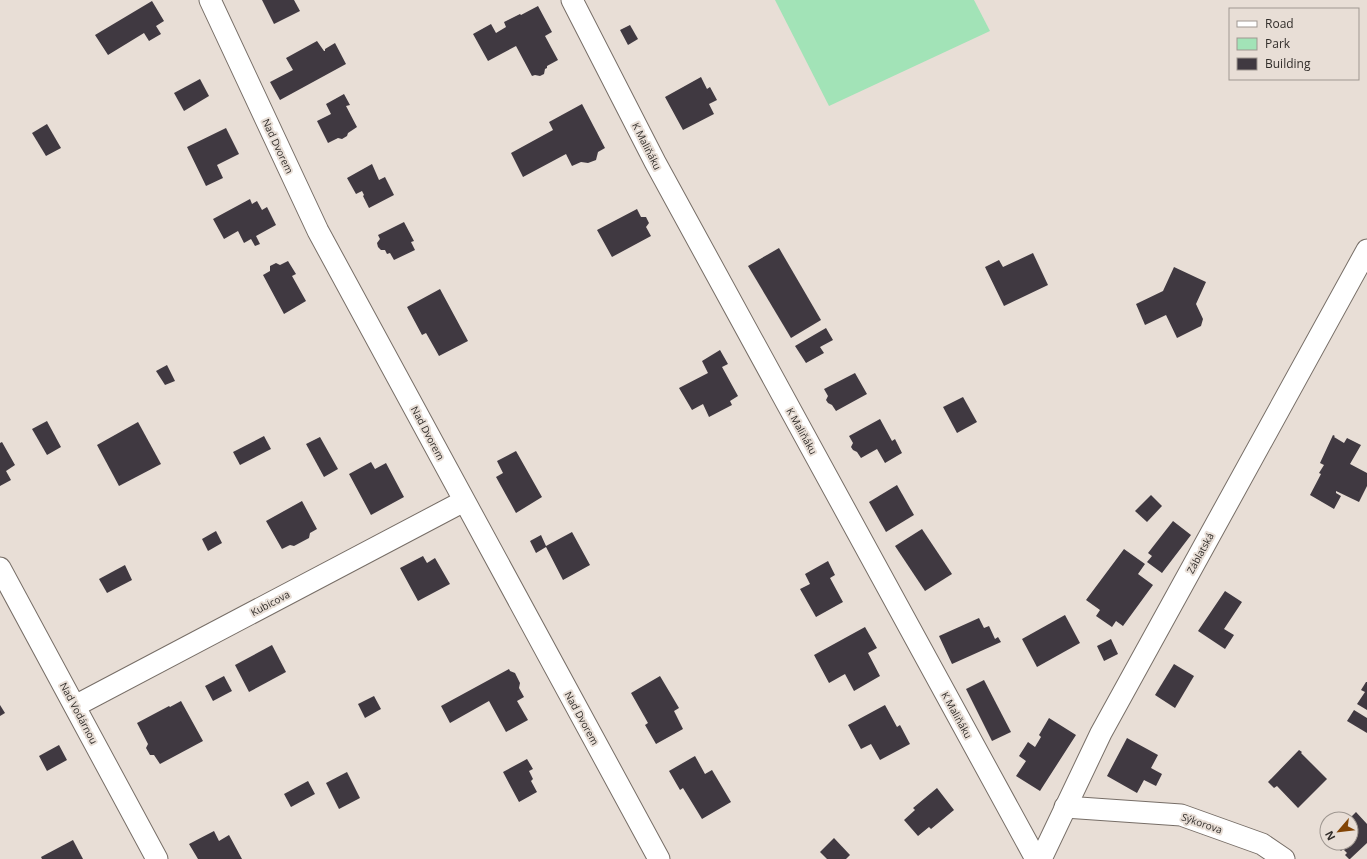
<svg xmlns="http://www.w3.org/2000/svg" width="1367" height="859" font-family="'Open Sans',sans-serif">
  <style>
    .green { fill: #a2e3b7 }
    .building { fill: #403941 }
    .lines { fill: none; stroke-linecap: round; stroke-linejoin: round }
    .minor-casing { stroke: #776e67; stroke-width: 23 }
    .minor { stroke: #fff; stroke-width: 21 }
    .labels { text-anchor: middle; stroke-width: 4; stroke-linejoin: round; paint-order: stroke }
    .street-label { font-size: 10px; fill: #312d2a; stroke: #e8ded6 }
  </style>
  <rect width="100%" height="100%" fill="#e8ded6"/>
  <path class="green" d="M775,0H974L990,31L829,106Z"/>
  <g class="building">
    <path d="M262,0H294L300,11L274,24Z"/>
    <path d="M152,1L164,21L156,26L161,34L149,41L144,33L108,55L95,35Z"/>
    <path d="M538,6L552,32L545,36L558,60L547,66V68L545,69L544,74L540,76L535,75L532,76L516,46L488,61L473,34L491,24L496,33L506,27L504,22L520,14L521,15Z"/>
    <path d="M630,25L638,39L628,45L620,30Z"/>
    <path d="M317,41L324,51H325V49L335,43L346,64L280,100L270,82L293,70L286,58Z"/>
    <path d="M701,77L707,89L710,87L717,100L709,104L714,114L683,130L665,97Z"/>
    <path d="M200,79L209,96L184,111L174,93Z"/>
    <path d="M344,94L350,105L346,106L357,127L348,133L347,136L342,139L338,138L328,143L317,121L331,114L326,104Z"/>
    <path d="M582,104L605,148L598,152L596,160L588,163L581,162L572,166L566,154L523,177L511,153L553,130L549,122Z"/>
    <path d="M47,124L61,148L46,156L32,133Z"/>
    <path d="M226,128L239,154L217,165L223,178L206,186L187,147Z"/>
    <path d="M372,164L379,180L385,177L394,195L369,208L363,196L364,195L362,191L356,194L347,178Z"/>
    <path d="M250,199L252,204L257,201L262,210L267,207L276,225L256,236L260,244L255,246L251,239L244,243L238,231L224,239L213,219Z"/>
    <path d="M637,209L641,217H646L649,223L646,227L651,236L612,257L597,230Z"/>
    <path d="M404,222L414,241L411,242L415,250L394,260L390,253L387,254L385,250H381L378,247L377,243L380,239L378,235Z"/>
    <path d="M779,248L821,320L791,338L748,266Z"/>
    <path d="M1033,253L1048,285L1004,306L985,267L999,260L1003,267Z"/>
    <path d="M288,261L296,274L292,276L306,301L284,314L263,275L270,271V266L276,263L280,265Z"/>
    <path d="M1174,267L1206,282L1196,304L1203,319L1201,326L1177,338L1166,315L1145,325L1136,304L1163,291Z"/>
    <path d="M440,289L468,341L439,356L426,333L422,335L407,307Z"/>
    <path d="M826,328L833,340L820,347L824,353L806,363L795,346Z"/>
    <path d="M720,350L728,364L722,367L738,396L730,401L732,405L709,417L703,404L692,410L679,388L708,373L702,361Z"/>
    <path d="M167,365L175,381L165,385L156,371Z"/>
    <path d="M855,373L867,394L836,411L832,405L828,403L826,400L828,396L824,389Z"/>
    <path d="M963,397L977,422L957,433L943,407Z"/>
    <path d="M880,419L892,441L895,439L902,453L885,463L877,449L861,458L857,452L853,450L851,447L853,443L849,436Z"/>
    <path d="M47,421L61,447L47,455L32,429Z"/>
    <path d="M138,422L161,464L119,486L97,445Z"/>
    <path d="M1333,435L1335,436L1334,437L1344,443L1347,438L1361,445L1350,464L1367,473V486L1359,502L1336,491V493L1341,496L1334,509L1310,495L1321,474L1319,473L1324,465L1320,463Z"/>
    <path d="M264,436L271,449L240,465L233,452Z"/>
    <path d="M320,437L338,469L324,477L306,444Z"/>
    <path d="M2,442L15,465L6,471L11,480L0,486V443Z"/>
    <path d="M516,451L542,497L516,513L496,477L503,473L497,461Z"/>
    <path d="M371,462L375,469L386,463L404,497L371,515L349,474Z"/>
    <path d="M897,485L914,515L886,532L869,502Z"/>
    <path d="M1151,495L1162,506L1147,522L1135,511Z"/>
    <path d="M302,501L317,529L310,533L309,538L294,546L290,545L282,549L266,521Z"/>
    <path d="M1173,521L1191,535L1162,573L1147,562L1152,556L1148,553Z"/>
    <path d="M922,529L952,574L925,591L895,546Z"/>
    <path d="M216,531L222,543L208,551L202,539Z"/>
    <path d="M572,532L590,565L563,580L546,547L536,553L530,541L541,535L546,546Z"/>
    <path d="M1124,549L1145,564L1138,574L1153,585L1123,626L1116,621L1112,627L1096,616L1100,610L1086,600Z"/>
    <path d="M423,556L427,563L435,558L450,584L418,601L400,568Z"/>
    <path d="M828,561L835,575L830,578L843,602L816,617L800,589L810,584L805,574Z"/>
    <path d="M125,565L132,580L107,593L99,579Z"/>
    <path d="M1225,591L1242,602L1224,629L1234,635L1225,649L1198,631Z"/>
    <path d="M1065,615L1080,643L1037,667L1022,639Z"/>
    <path d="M979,618L984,628L989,626L995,639L998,637L1001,642L952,664L939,636Z"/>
    <path d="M865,627L877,648L868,653L880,676L854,691L845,674L829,683L814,655Z"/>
    <path d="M1111,639L1118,654L1104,661L1097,646Z"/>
    <path d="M272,645L286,672L249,692L235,665Z"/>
    <path d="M1174,664L1194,676L1175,708L1155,695Z"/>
    <path d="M509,669L510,671L515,673L520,683L519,688L524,697L517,701L528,720L506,732L489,701L450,723L441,706Z"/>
    <path d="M224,676L232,691L213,701L205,686Z"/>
    <path d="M660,676L679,708L674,711L683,729L656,744L645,725L648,723L631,693Z"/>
    <path d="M984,680L1011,732L992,741L966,689Z"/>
    <path d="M1366,682H1367V710L1357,704L1365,692L1361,690Z"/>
    <path d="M374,696L381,709L365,718L358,704Z"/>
    <path d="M181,701L203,741L160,764L154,755H150L146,748L148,744L137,723L169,706L170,707Z"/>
    <path d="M0,705L5,713L0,716Z"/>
    <path d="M885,705L897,727L900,725L910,744L880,760L871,744L861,749L848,725Z"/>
    <path d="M1354,710L1367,718V733L1347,721Z"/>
    <path d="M1049,718L1076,735L1040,791L1016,776L1026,761L1019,756L1028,742L1035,747L1041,737L1039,735Z"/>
    <path d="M1127,738L1158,755L1151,768L1162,774L1156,786L1144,780L1137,793L1107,776Z"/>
    <path d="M59,745L67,760L47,771L39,756Z"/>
    <path d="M1299,750L1302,752L1301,753L1327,779L1298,808L1277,786L1274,788L1268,782Z"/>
    <path d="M695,756L705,774L712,770L731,802L702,819L683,788L680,790L669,771Z"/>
    <path d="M527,759L533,769L529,771L533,779L531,781L537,792L519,802L503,772Z"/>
    <path d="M347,772L360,798L339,809L326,783Z"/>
    <path d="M308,781L315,794L291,807L284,794Z"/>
    <path d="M937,788L954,810L931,829L929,827L918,836L904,820L915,810L913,808Z"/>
    <path d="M1356,812L1367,824V843L1350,859H1349L1345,855L1347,853L1343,849L1341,851L1333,843H1351V819H1349Z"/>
    <path d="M214,831L219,841L229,835L242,859H198L189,844Z"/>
    <path d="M834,838L850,855L846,859H827L820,852Z"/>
    <path d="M73,840L83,859H42L41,857Z"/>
  </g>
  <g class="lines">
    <defs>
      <g id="minor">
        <path d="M210,0L318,231L659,859"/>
        <path d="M572,0L655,162L1036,859"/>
        <path d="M0,568L157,859"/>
        <path d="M75,706L464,501"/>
        <path d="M1065,807L1181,815L1262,844L1284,859"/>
        <path d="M1041,859L1101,733L1367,250"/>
      </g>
    </defs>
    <use href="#minor" class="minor-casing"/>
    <use href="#minor" class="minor"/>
  </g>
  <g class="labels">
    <g class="street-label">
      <text transform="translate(278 146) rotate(65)" y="4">Nad Dvorem</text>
      <text transform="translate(647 146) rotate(63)" y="4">K Maliňáku</text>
      <text transform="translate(802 431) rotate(61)" y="4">K Maliňáku</text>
      <text transform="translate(428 433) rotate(62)" y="4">Nad Dvorem</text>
      <text transform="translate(1200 553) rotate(-61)" y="4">Záblatská</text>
      <text transform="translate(270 603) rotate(-28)" y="4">Kubicova</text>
      <text transform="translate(79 713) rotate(62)" y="4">Nad Vodárnou</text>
      <text transform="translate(957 715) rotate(61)" y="4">K Maliňáku</text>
      <text transform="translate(582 718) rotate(61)" y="4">Nad Dvorem</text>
      <text transform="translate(1202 823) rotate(19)" y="4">Sýkorova</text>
    </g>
  </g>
  <rect x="1229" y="8" width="130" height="72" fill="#e8ded6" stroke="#9f9791"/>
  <rect x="1237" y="21" width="20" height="6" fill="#ffffff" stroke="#9f9791"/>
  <text x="1265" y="28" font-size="12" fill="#312d2a">Road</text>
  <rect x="1237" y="38" width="20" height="12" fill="#a2e3b7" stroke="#9f9791"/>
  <text x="1265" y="48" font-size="12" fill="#312d2a">Park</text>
  <rect x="1237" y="58" width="20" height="12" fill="#403941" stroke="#9f9791"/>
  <text x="1265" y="68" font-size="12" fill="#312d2a">Building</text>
  <g transform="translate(1339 831) rotate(242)"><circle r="19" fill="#e8ded6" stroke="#9f9791"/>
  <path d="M0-3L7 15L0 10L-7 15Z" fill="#824405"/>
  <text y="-6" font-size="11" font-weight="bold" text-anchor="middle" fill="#312d2a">N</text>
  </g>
</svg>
